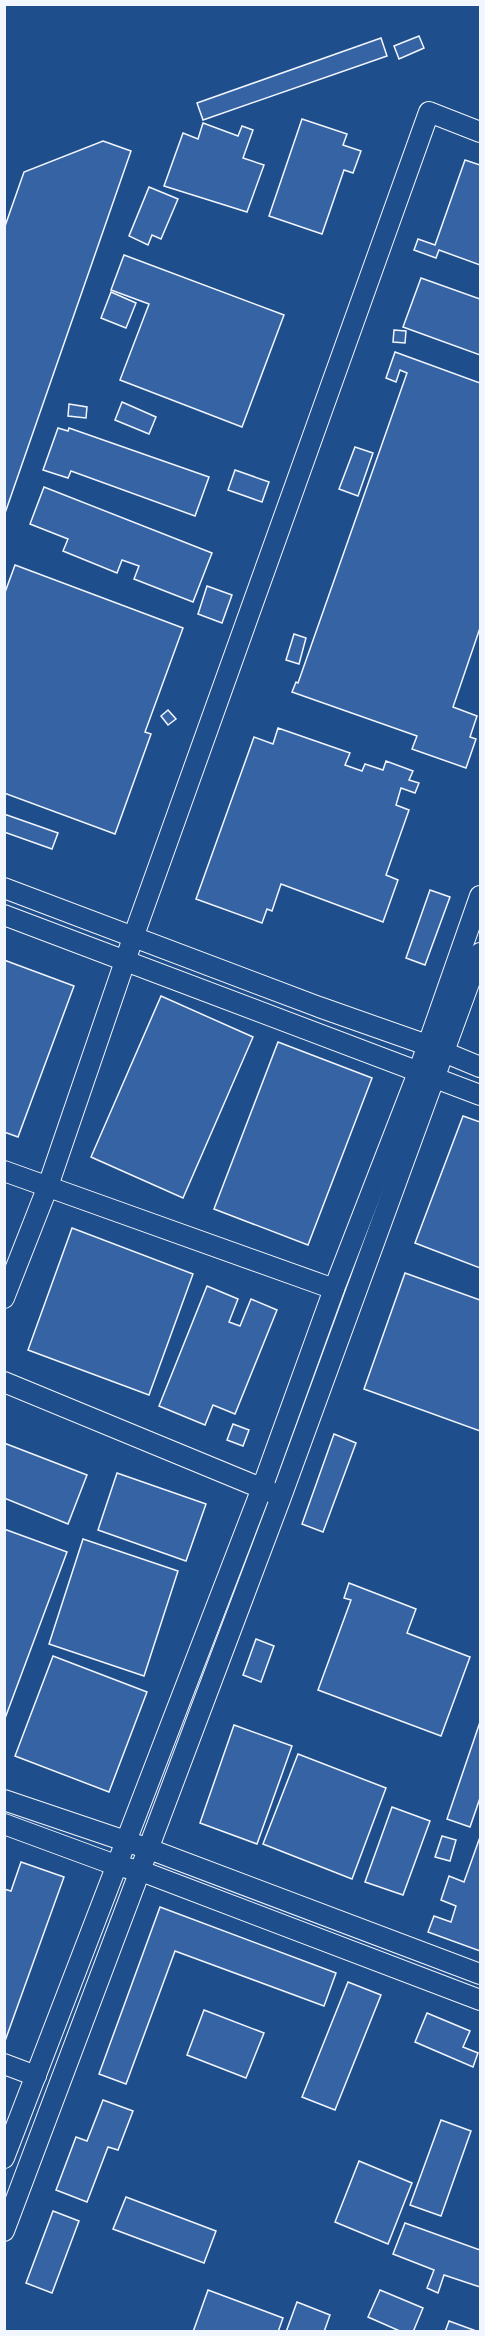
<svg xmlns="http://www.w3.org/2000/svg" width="485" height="2336" font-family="'Sofia Sans Condensed',sans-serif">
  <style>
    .building { fill: #3563a3; stroke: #f2f6ff; stroke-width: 1.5 }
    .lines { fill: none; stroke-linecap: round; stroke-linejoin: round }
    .minor-casing { stroke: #f2f6ff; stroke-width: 22 }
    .minor { stroke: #1f4e8c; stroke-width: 20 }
  </style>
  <rect width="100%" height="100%" fill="#1f4e8c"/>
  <g class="building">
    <path d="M419,36L424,48L399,59L394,46Z"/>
    <path d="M381,38L387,56L203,120L197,103Z"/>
    <path d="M302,119L347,134L343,145L361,151L353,173L344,170L322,234L269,216Z"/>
    <path d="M203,123L238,136L242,126L253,130L243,158L264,165L247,212L164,186L183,133L198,139Z"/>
    <path d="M103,141L131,151L4,516V229L24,172Z"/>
    <path d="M465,160L480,165V265L439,250L436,258L414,250L418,239L435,245Z"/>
    <path d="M149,187L178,199L161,239L152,235L148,245L129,236Z"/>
    <path d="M124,255L284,315L242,427L120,380L149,304L111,290Z"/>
    <path d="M421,278L480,299V355L403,327Z"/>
    <path d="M111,292L136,303L126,328L101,318Z"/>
    <path d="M394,330L406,331L405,343L393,342Z"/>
    <path d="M395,352L480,383V628L453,707L477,716L470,737L476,739L466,768L412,749L417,736L292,692L296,682L298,683L407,373L400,370L396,382L386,378Z"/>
    <path d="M122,402L156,417L149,434L115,420Z"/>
    <path d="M69,404L87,407L86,418L68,416Z"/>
    <path d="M58,428L68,431L69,428L209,477L195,516L71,471L68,478L43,470Z"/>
    <path d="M355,447L373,453L358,496L339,489Z"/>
    <path d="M235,470L269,482L262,502L228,490Z"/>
    <path d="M44,487L212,553L193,602L134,579L139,566L122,560L117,573L63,551L68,539L30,524Z"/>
    <path d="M15,565L183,628L145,732L151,734L115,834L4,793V595Z"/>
    <path d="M207,586L232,595L222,623L198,614Z"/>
    <path d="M294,634L306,638L299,664L286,660Z"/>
    <path d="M168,710L176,719L168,725L161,716Z"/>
    <path d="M278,728L350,753L345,765L362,771L365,764L383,770L386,761L413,771L409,780L419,783L415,793L401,788L396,805L409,810L386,875L398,880L383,922L281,884L272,911L267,909L262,923L196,899L254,737L273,744Z"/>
    <path d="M4,814L58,833L52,849L4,832Z"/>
    <path d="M430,890L450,897L425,965L406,958Z"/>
    <path d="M4,960L74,986L18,1137L4,1132Z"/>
    <path d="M161,996L253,1037L183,1198L91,1157Z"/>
    <path d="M278,1042L372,1078L308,1245L214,1209Z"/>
    <path d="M463,1116L480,1122V1268L415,1243Z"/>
    <path d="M72,1228L193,1274L149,1395L28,1350Z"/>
    <path d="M405,1273L480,1300V1431L364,1389Z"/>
    <path d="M207,1286L238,1299L229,1322L240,1326L251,1299L277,1310L235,1414L213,1405L205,1425L159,1406Z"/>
    <path d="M233,1424L249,1430L243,1446L227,1440Z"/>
    <path d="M334,1434L356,1443L323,1532L302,1524Z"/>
    <path d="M4,1443L87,1475L68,1524L4,1498Z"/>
    <path d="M117,1473L206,1504L186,1561L98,1530Z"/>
    <path d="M4,1529L67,1552L4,1721Z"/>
    <path d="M83,1539L178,1571L144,1676L49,1644Z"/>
    <path d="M349,1583L416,1609L407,1633L470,1657L441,1736L318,1690L351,1600L344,1598Z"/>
    <path d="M256,1639L274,1646L261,1682L243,1675Z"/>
    <path d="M53,1656L147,1692L109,1792L15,1756Z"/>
    <path d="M480,1722V1798L470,1827L447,1819Z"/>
    <path d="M234,1725L292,1746L257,1844L200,1823Z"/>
    <path d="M298,1754L386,1788L352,1879L263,1844Z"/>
    <path d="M392,1807L430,1821L403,1895L365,1882Z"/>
    <path d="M442,1836L456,1840L450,1861L435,1857Z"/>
    <path d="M480,1837V1951L428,1932L434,1916L451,1922L456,1906L441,1900L449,1876L464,1882Z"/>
    <path d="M21,1862L64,1877L5,2041L4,1889L11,1891Z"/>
    <path d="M160,1907L336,1973L324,2006L175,1951L126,2084L99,2074Z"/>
    <path d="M348,1982L381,1995L335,2110L302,2097Z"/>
    <path d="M204,2010L264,2033L246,2078L187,2055Z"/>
    <path d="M427,2013L470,2031L463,2047L478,2053L473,2067L415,2042Z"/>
    <path d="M103,2100L133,2111L118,2150L108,2147L87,2202L56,2190L76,2137L87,2141Z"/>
    <path d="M441,2120L471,2131L441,2216L410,2205Z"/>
    <path d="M359,2161L412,2183L388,2244L335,2222Z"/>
    <path d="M126,2197L216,2231L204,2263L113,2229Z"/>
    <path d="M53,2211L79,2221L52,2293L26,2283Z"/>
    <path d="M405,2223L480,2250V2287L444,2275L438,2293L427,2288L434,2270L393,2254Z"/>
    <path d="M208,2290L283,2318L278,2332H193Z"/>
    <path d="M380,2290L423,2308L413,2332H402L368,2317Z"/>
    <path d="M297,2302L330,2315L324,2332H286Z"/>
    <path d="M449,2321L479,2332H445Z"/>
  </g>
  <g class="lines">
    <defs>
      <g id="minor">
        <path d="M4,888L319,1007L427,1045L480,1067"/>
        <path d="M4,915L480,1095"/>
        <path d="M4,1171L334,1289"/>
        <path d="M4,1298L48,1186L134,935L429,112L480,132"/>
        <path d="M4,1382L273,1493"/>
        <path d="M4,1800L149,1849L480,1974"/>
        <path d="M4,1824L118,1866L141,1871L480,2000"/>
        <path d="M4,2064L36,2076"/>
        <path d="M4,2158L262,1488L334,1289L419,1070L480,896"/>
        <path d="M4,2231L281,1497L480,953"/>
      </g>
    </defs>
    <use href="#minor" class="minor-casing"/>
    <use href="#minor" class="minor"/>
  </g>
  <rect width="485" height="2336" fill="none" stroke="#f2f6ff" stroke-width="12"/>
</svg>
